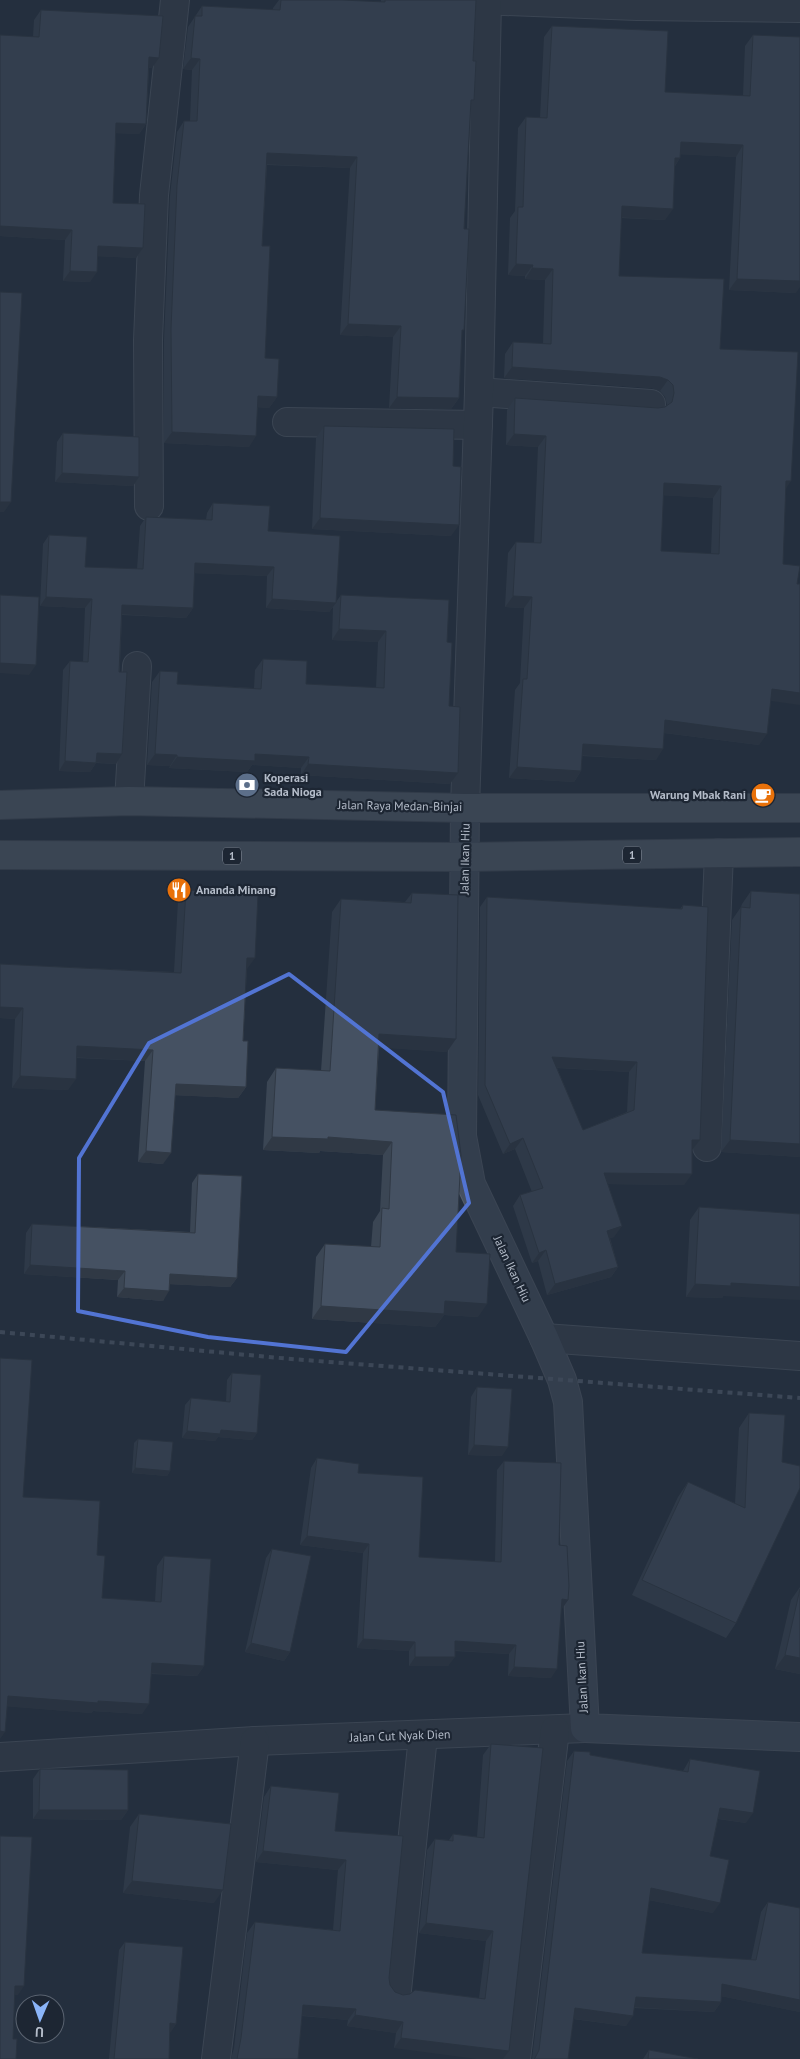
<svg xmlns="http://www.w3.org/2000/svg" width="800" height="2059" font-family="'PT Sans',sans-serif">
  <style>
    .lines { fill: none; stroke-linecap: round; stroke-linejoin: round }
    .street-casing { stroke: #565f6c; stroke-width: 30 }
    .secondary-casing { stroke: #565f6c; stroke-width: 30 }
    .primary-casing { stroke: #414a57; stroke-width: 30 }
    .street { stroke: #38414e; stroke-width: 28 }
    .secondary { stroke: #465061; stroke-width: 28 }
    .primary { stroke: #56606e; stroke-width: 28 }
    .rail { stroke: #5a6575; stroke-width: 4; stroke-dasharray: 5 5; stroke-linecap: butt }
    .wall { fill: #3b4654; fill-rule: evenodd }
    .shaded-wall { fill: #303945 }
    .building { fill: #455162; stroke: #303945; fill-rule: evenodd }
    .marked { fill: none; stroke: #5274d3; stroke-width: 4; stroke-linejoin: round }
    .labels { text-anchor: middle; stroke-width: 4.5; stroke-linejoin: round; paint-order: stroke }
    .shield { fill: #1d2633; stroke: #878f9c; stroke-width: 1 }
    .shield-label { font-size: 11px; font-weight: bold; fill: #b4bcc9 }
    .poi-label { font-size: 12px; font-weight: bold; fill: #b4bcc9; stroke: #1d2633; text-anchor: start }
    .street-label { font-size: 12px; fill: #b4bcc9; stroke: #1d2633 }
  </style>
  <rect width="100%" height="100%" fill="#242f3e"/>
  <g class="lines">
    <defs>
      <g id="street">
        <path d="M479,0L637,6L800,8"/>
        <path d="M479,392L651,404"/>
        <path d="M287,422L478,425"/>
        <path d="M149,506L148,340L154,195L175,0"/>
        <path d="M129,801L137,666"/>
        <path d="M465,808L479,392L487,0"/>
        <path d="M707,1147L719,853"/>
        <path d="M544,1338L800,1356"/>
        <path d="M0,1757L255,1741L585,1728"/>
        <path d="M397,1990L423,1736"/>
        <path d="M216,2059L255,1741"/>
        <path d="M516,2059L555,1730"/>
      </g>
      <path id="secondary" d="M465,808L462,1136L471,1184L544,1338L562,1380L568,1402L585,1728L800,1737"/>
      <g id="primary">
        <path d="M0,805L129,801L465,808H800"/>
        <path d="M0,855L465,857L800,852"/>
      </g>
    </defs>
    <use href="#street" class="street-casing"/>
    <use href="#secondary" class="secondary-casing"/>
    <use href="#primary" class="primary-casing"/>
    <use href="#street" class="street"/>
    <use href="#secondary" class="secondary"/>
    <use href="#primary" class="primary"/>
    <path class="rail" d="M0,1332L291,1359L800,1398"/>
  </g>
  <g class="wall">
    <path d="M279,0H341L381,2V0H476L471,104L464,229L462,333L459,398L451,409L389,408L393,337L340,335L350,168L267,165L262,246L265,358L277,397L269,408L258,407L249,447L164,443V340L170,196L177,132L184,121H190L192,70L183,69L188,27L202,6L273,10V8Z"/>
    <path d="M41,10L152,68H149L146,124L139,134L116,133L113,203L143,248L136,258L98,256L90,282L63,281L65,240L0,236V35L33,37L34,20Z"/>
    <path d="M552,26L665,92L743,96L745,46L753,35L796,293L729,290L736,157L680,154V158L675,166L665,220L621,218L619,276L720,349L785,489L771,701L759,745L664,733L656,760L582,756L581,771L574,782L509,778L515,690L520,683L524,608L505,607L508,553L516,542L534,543L538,447L506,445L507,410L515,398L658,408L666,406L667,405L665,397L660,391L652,388L504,378L505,354L513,342L543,344L545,280L525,279V276L508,275L510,218L515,211L518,128L526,117L540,118L544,37ZM663,495L713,498L711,554L661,551Z"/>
    <path d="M324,426L453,466L451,536L312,529L316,438Z"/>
    <path d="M63,433L139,477L133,486L55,482L57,442Z"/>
    <path d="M213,503L268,531L336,602L341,595L447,642L450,784L301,775V768L252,765L247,772L169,768L170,766L147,765L152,682L160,671L177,684L254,688L255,670L263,659L306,684L376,688L378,642L332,640L333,607L329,612L266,608L267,576L194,573L193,608L186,618L122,615L116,764L96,763L90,772L59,771L63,670L70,661L83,662L85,608L40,606L43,544L49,535L85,567L137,569L140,526L146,517L206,520L207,513Z"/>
    <path d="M186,890L247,969L243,1041L246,1087L238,1098L175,1095L163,1164L138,1162L145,1061L76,1058L68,1090L12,1088L15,1019L0,1018V964L174,972L178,901Z"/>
    <path d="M751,891L800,1157L721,1152L732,920L741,907L742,904Z"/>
    <path d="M412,893L447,1052L379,1047L375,1110L456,1252L478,1317L444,1315L435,1327L312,1319L316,1257L325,1244L371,1247L373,1222L380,1211L383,1155L320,1151L319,1153L263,1150L267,1082L276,1068L321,1071L332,912L341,899L405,902Z"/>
    <path d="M487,897L680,909L683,905L692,1150L684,1185L608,1184L614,1237L610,1238L618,1267L611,1277L547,1295L538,1261L532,1263L513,1206L520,1195L532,1192L515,1149L503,1154L478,1095L480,907ZM557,1068L629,1072L627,1112L583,1130Z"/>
    <path d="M198,1174L237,1278L230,1287L170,1284L163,1301L117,1297L118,1280L24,1274L26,1233L32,1224L190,1232L192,1183Z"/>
    <path d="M699,1207L723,1296L722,1298L686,1297L690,1220Z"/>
    <path d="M232,1373L257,1433L252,1440L218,1437L215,1441L182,1438L185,1405L191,1398L226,1402L227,1380Z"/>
    <path d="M477,1387L502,1456L468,1455L471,1397Z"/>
    <path d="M749,1413L785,1415L736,1623L726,1638L632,1595L678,1497L688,1482L735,1504L739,1428Z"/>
    <path d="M138,1439L170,1471L167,1476L132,1473L134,1443Z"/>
    <path d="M317,1458L358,1473L419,1557L495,1562L497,1470L504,1461L559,1545L568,1600L561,1609L551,1678L508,1676L509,1654L455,1651L448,1666H409V1651L357,1648L363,1553L300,1545L311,1468Z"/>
    <path d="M23,1497L97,1555L102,1598L155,1602L157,1566L164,1556L204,1666L197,1676L151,1674L142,1714L93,1711L91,1713L7,1706Z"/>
    <path d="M272,1549L290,1652L284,1661L245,1652L266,1558Z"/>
    <path d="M800,1587V1674L775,1669L791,1600Z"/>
    <path d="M491,1744L509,2051L394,2048L396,2033L347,2026L348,2020L302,2016L298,2059H231L234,2048L247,1933L255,1922L333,1930L338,1870L256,1862L264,1797L271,1786L335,1831L389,1978L390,1985L395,1992L403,1995L479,1998L486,1941L419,1933L427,1850L435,1839L449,1840L453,1834L477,1837L483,1755Z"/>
    <path d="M574,1751L590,1755L683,1771L690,1759L746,1823L718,1819L710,1856L713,1913L649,1900L642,1953L751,1960L761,1912L768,1902L800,2012L721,1996V2002L714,2012L634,2008L626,2026L573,2019L568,2059H532L567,1761Z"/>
    <path d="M40,1769L128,1810L121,1820L33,1819V1779Z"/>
    <path d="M139,1814L214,1903L123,1893L130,1827Z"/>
    <path d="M125,1942L176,2024L170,2032L169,2059H109L119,1950Z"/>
    <path d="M649,2050L698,2059H643Z"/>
  </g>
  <g class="shaded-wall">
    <path d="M149,57L159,58L152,68L142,67Z"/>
    <path d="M191,58L200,59L192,70L183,69Z"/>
    <path d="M116,123L146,124L139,134L109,133Z"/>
    <path d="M681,142L743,145L736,157L673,154Z"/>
    <path d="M267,153L357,157L350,168L260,164Z"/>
    <path d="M675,158H680L672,170Z"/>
    <path d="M622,206L673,209L665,220L614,217Z"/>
    <path d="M0,226L72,230L65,240L0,236Z"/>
    <path d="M98,246L143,248L136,258L91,256Z"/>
    <path d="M516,264L533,265L525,276L508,275Z"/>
    <path d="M532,268L553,269L545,280L525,279Z"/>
    <path d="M70,271L97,272L90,282L63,281Z"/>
    <path d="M737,279L800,281V287L796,293L729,290Z"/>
    <path d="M348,324L401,326L393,337L340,335Z"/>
    <path d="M512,367L660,377L668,380L660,391L652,388L504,378Z"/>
    <path d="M258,396L277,397L269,408L251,407Z"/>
    <path d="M397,397L459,398L451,409L389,408Z"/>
    <path d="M172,432L256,436L249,447L164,443Z"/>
    <path d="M514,434L546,436L538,447L506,445Z"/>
    <path d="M62,473L139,477L133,486L55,482Z"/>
    <path d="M786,481H791L783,493Z"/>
    <path d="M664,483L721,486L713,498L656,495Z"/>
    <path d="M0,502H11L4,512H0Z"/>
    <path d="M320,518L459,525L451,536L312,529Z"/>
    <path d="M195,563L274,567L267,576L189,573Z"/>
    <path d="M513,596L532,597L524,608L505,607Z"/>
    <path d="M46,597L92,599L85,608L40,606Z"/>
    <path d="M272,599L336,603L329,612L266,608Z"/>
    <path d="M122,605L193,608L186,618L116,614Z"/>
    <path d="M339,629L386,631L378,642L332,640Z"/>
    <path d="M0,663L36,665L29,675L0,673Z"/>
    <path d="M772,689L800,693V705L765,700Z"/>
    <path d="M665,720L767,734L759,745L657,732Z"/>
    <path d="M583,744L663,749L656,760L575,755Z"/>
    <path d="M97,753L122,754L116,764L90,762Z"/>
    <path d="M155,754L177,755L170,766L147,765Z"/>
    <path d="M255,754L309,757L301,768L252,765L247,772L169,768L177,757Z"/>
    <path d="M65,761L96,763L90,772L59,771Z"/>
    <path d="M308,764L458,773L450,784L301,775Z"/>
    <path d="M517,767L581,771L574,782L509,778Z"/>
    <path d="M247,958H255L247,969Z"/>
    <path d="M0,1007L23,1008L15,1019L0,1018Z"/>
    <path d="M379,1034L456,1039L447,1052L370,1047Z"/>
    <path d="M77,1046L153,1050L145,1061L69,1057Z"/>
    <path d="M552,1057L637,1062L629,1072L545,1067Z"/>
    <path d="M20,1076L76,1079L68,1090L12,1088Z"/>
    <path d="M176,1084L246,1087L238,1098L168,1095Z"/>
    <path d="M272,1137H328L392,1142L383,1155L320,1151L319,1153L263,1150Z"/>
    <path d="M523,1138L515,1149L503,1154L510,1144Z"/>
    <path d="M692,1140H700L692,1150Z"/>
    <path d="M730,1140L800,1144V1157L721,1152Z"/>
    <path d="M146,1151L171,1153L163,1164L138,1162Z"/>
    <path d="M604,1173L692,1174L684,1185L597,1184Z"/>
    <path d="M622,1226L614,1237L600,1241L607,1231Z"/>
    <path d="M546,1250L538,1261L532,1263L539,1253Z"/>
    <path d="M30,1265L125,1271L118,1280L24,1274Z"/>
    <path d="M618,1267L611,1277L547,1295L555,1284Z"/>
    <path d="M170,1274L237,1278L230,1287L164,1284Z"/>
    <path d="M731,1283L800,1287V1300L723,1296L722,1298L686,1297L695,1284Z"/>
    <path d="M124,1288L169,1291L163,1301L117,1297Z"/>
    <path d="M445,1301L487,1304L478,1317L444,1315L435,1327L312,1319L321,1306Z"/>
    <path d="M221,1430L257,1433L252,1440L218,1437L215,1441L182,1438L187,1431Z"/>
    <path d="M474,1445L508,1447L502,1456L468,1455Z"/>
    <path d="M135,1468L170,1471L167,1476L132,1473Z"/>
    <path d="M307,1536L369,1544L363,1553L300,1545Z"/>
    <path d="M562,1599L568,1600L562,1609L555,1608Z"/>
    <path d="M363,1639L415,1642L409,1651L357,1648Z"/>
    <path d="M455,1641L516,1645L509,1654L448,1650Z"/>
    <path d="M251,1643L290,1652L284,1661L245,1652Z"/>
    <path d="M785,1655L800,1658V1674L775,1669Z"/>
    <path d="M415,1657H455L448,1666H409Z"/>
    <path d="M152,1663L204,1666L197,1676L145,1673Z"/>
    <path d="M514,1667L557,1669L551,1678L508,1676Z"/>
    <path d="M8,1696L98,1701L149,1704L142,1714L93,1711L91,1713L1,1706Z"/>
    <path d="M0,1731L5,1732L0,1739Z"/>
    <path d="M720,1808L753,1813L746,1823L713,1818Z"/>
    <path d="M39,1810H128L121,1820L33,1819Z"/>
    <path d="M263,1851L346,1860L338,1870L256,1862Z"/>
    <path d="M132,1881L223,1890L214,1903L123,1893Z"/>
    <path d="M651,1888L720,1903L713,1913L644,1899Z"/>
    <path d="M426,1923L493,1931L486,1941L419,1933Z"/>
    <path d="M722,1984L800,2000V2012L715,1995Z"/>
    <path d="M15,1986H24L18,1995H9Z"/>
    <path d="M636,1997L721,2002L714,2012L629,2007Z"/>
    <path d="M303,2005L356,2009L348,2020L296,2015Z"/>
    <path d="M575,2008L633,2016L626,2026L567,2018Z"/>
    <path d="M355,2015L403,2022L396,2033L347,2026Z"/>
    <path d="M170,2023L176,2024L171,2032L165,2031Z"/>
    <path d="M401,2038L509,2051L503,2059H477L394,2048Z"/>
  </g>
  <g class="building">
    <path d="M281,0H342L385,2V0H476L473,61H476L474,100H471L464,229H469L464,330H462L459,398L397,397L401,326L348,324L357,157L267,153L262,246H270L265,358L279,359L277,397L258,396L256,436L172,432L171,329L177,185L184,121H197L200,59L191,58L195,16H202V6L280,10Z"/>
    <path d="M41,10L163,16L159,58L149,57L146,124L116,123L113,203L145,204L143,248L98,246L97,272L70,271L72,230L0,226V35L39,37Z"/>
    <path d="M552,26L668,31L665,92L750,96L753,35L800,37V281L737,279L743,145L681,142L680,158H675L673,209L622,206L619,276L724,279L720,349L798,352L791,481H786L783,564L800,566L797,584H800V693L772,689L767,734L665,720L663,749L583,744L581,771L517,767L523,679H527L532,597L513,596L516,542L541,543L546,436L514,434L515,398L658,408L665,407L672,402L674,393L673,385L668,380L660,377L512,367L513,342L551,344L553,269L532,268L533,265L516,264L518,207H523L526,117L547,118ZM664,483L721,486L719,554L661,551Z"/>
    <path d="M0,292L22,293L11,502H0V505Z"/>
    <path d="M324,426L454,429L453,466L461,467L459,525L320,518Z"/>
    <path d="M63,433L139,437V477L62,473Z"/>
    <path d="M213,503L270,506L268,531L340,536L336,603L272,599L274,567L195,563L193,608L122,605L119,672H127L122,754L97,753L96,763L65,761L70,661L88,662L92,599L46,597L49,535L87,537L85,567L143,569L146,517L212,520Z"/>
    <path d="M0,595L39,597L36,665L0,663Z"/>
    <path d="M341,595L449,600L447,642L452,643L449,706L460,707L458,773L308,764L309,757L255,754V761L177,757V755L155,754L160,671L178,672L177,684L261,689L263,659L307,661L306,684L384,688L386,631L339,629Z"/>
    <path d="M186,890L258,894L255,958H247L243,1041H248L246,1087L176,1084L171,1153L146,1151L153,1050L77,1046L76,1079L20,1076L23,1008L0,1007V964L181,973Z"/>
    <path d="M751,891L800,894V1144L730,1140L741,907L750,908Z"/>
    <path d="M412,893L458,895L456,1039L379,1034L375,1110L456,1115L461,1155L456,1252L490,1254L487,1304L445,1301L444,1314L321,1306L325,1244L380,1247L382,1208L389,1209L392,1142L328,1137V1139L272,1137L276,1068L330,1071L341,899L411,903Z"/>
    <path d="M487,897L682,909L683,905L708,907L700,1140H692V1174L604,1173L622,1226L607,1231L618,1267L555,1284L546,1250L539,1253L520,1195L543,1188L523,1138L510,1144L485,1085ZM552,1057L637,1062L634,1110L583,1130Z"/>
    <path d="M198,1174L242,1176L237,1278L170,1274L169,1291L124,1288L125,1271L30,1265L32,1224L195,1233Z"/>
    <path d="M699,1207L800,1214V1287L731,1283V1286L695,1284Z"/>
    <path d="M0,1358L32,1360L23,1497L100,1501L97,1555L105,1556L102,1598L161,1602L164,1556L211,1559L204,1666L152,1663L149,1704L98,1701V1703L8,1696L5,1732L0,1731Z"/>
    <path d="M232,1373L261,1375L257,1433L221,1430L220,1434L187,1431L191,1398L230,1402Z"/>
    <path d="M477,1387L512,1389L508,1447L474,1445Z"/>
    <path d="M749,1413L785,1415L782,1462L800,1466V1488L736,1623L642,1580L688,1482L745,1508Z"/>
    <path d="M138,1439L173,1442L170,1471L135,1468Z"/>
    <path d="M317,1458L359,1464L358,1473L423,1477L419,1557L501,1562L504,1461L561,1463L559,1545L567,1546L569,1586L568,1600L562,1599L557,1669L514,1667L516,1645L455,1641V1657H415V1642L363,1639L369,1544L307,1536Z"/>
    <path d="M272,1549L311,1556L290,1652L251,1643Z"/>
    <path d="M800,1589V1658L785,1655Z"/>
    <path d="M491,1744L543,1748L509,2051L401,2038L403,2022L355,2015L356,2009L303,2005L298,2059H237L241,2038L255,1922L340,1931L346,1860L263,1851L271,1786L339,1793L335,1831L403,1836L389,1978L390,1985L395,1992L403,1995L410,1994L415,1990L485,1999L493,1931L426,1923L435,1839L453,1841V1834L484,1838Z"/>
    <path d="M574,1751L590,1752V1755L688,1772L690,1759L760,1771L753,1813L720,1808L710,1856L729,1860L720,1903L651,1888L642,1953L756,1960L768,1902L800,1908V2000L722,1984L721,2002L636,1997L633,2016L575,2008L568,2059H534L535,2058L539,2050Z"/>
    <path d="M40,1769L128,1770V1810H39Z"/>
    <path d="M139,1814L231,1824L223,1890L132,1881Z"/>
    <path d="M0,1836L32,1837L24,1986H15L13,2039H17L16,2059H0Z"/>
    <path d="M125,1942L183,1947L176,2024L170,2023L169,2059H114Z"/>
    <path d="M649,2050L698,2059H648Z"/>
  </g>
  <path d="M0 0H800V2059H0ZM289,974L443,1092L469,1203L346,1352L208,1337L78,1311L79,1158L149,1043Z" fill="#242f3e" fill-opacity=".55" fill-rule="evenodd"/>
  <path class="marked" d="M289,974L443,1092L469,1203L346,1352L208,1337L78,1311L79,1158L149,1043Z"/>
  <defs>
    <symbol id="bank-disc" viewBox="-11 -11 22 22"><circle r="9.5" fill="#5c6f8a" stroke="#1d2633"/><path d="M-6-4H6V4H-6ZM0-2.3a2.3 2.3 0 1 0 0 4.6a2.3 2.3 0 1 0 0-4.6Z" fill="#fff"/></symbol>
    <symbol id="cafe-disc" viewBox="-11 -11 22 22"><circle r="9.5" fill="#e8710a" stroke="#1d2633"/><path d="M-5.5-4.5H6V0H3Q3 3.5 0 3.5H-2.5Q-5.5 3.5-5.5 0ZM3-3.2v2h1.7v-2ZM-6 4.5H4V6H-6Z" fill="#fff"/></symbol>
    <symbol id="restaurant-disc" viewBox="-11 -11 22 22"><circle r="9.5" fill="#e8710a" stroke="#1d2633"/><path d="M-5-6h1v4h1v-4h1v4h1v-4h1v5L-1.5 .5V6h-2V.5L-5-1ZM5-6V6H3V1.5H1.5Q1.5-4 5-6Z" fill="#fff"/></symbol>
  </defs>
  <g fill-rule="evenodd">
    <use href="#bank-disc" x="233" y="771" width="28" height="28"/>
    <use href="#cafe-disc" x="749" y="781" width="28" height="28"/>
    <use href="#restaurant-disc" x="165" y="876" width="28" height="28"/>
  </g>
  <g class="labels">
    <g class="shield">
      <rect x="623" y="846.5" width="18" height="17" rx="4"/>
      <rect x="223" y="847.5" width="18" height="17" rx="4"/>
    </g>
    <g class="shield-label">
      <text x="632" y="859">1</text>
      <text x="232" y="860">1</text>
    </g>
    <g class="poi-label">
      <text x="264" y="782">Koperasi<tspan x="264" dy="14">Sada Nioga</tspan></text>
      <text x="746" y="799" text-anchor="end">Warung Mbak Rani</text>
      <text x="196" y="894">Ananda Minang</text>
    </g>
    <g class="street-label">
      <text transform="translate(400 806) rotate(1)" y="4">Jalan Raya Medan-Binjai</text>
      <text transform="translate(465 859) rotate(-89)" y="4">Jalan Ikan Hiu</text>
      <text transform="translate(512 1269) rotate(65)" y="4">Jalan Ikan Hiu</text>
      <text transform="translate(582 1677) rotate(-93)" y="4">Jalan Ikan Hiu</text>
      <text transform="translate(400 1736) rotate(-2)" y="4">Jalan Cut Nyak Dien</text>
    </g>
  </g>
  <g transform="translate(40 2019) rotate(182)"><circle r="24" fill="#1d2633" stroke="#59626f"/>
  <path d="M0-4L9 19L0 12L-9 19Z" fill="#8ab4f8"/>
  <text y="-8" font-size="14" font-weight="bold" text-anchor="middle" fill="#b4bcc9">U</text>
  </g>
</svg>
